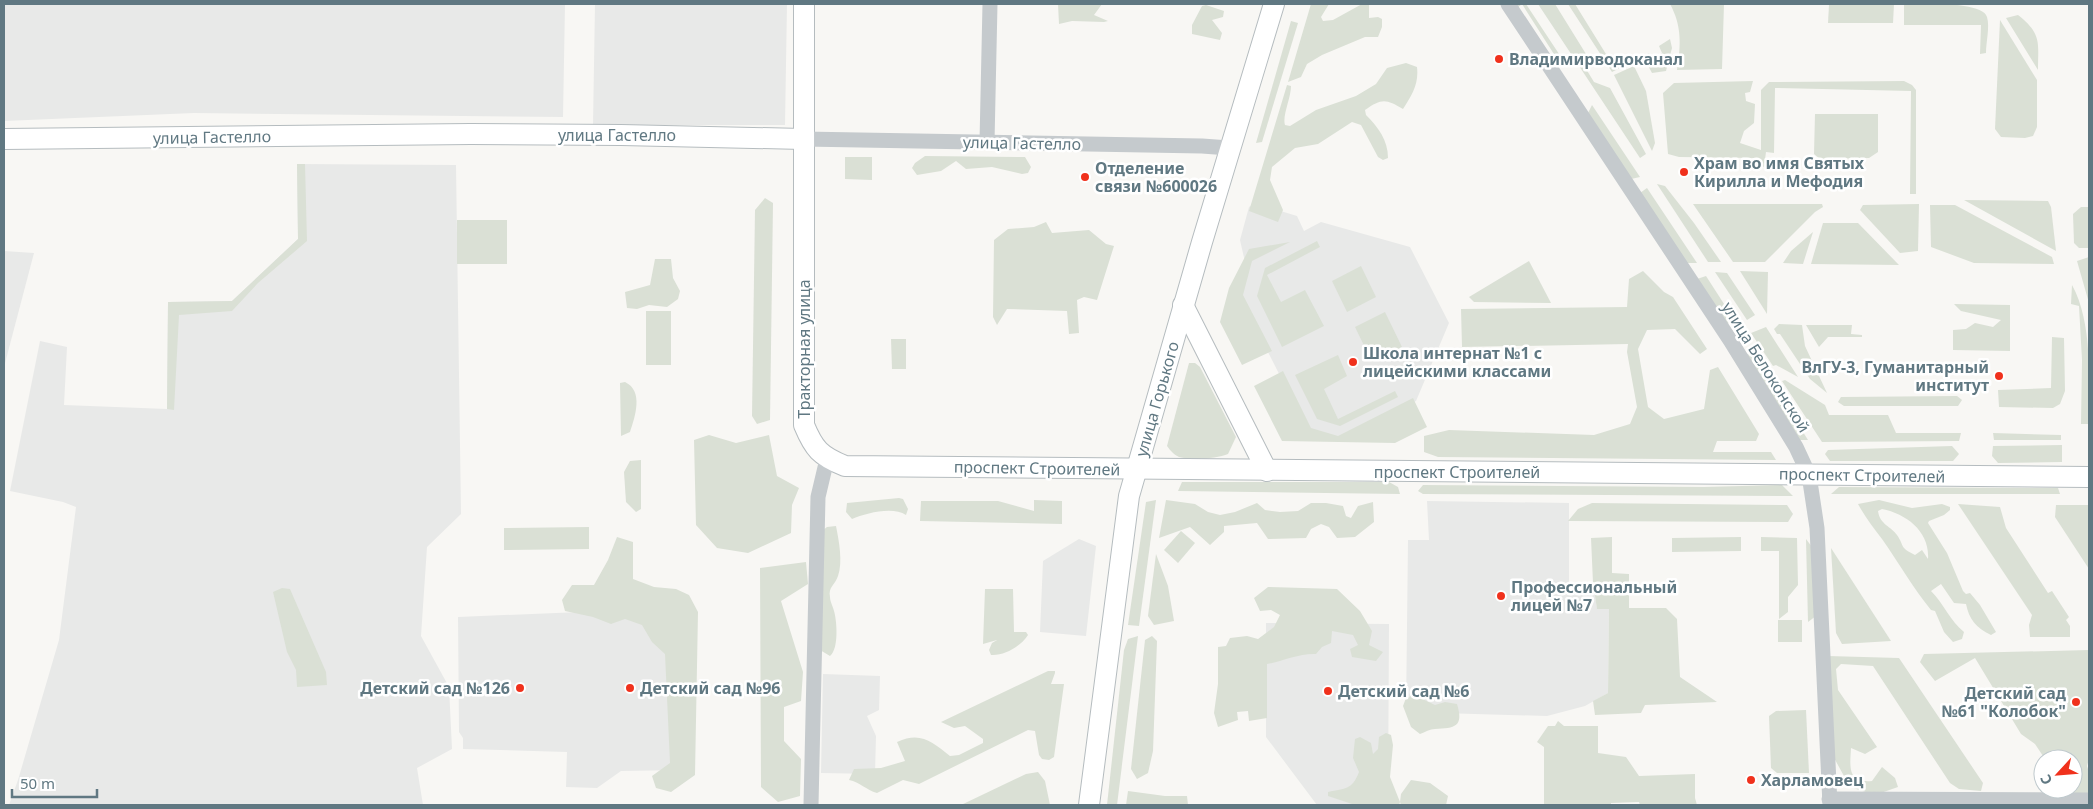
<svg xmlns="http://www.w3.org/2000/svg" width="2093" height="809" font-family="'Noto Sans',sans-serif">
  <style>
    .built { fill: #e8e9e8 }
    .green { fill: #dae0d5; fill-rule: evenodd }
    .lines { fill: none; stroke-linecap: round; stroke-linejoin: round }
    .major-casing { stroke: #b5bcbf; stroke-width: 22 }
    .minor { stroke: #c5cacd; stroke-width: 15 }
    .major { stroke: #fff; stroke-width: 20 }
    .poi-dot { fill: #f0311c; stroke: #fff; stroke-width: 2 }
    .labels { text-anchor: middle; stroke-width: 5; stroke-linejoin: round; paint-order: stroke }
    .poi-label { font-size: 16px; font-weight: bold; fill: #607882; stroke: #fff; text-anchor: start }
    .street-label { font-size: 16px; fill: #607882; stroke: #fff }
  </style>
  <rect width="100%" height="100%" fill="#f8f7f4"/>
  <g class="built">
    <path d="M4,4H565L563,117L194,113L4,121Z"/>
    <path d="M595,4H787L785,125H593Z"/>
    <path d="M297,164L456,165L461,514L427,547L421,636L449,687L452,749L417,768L423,805H9L18,780L59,640L76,507L63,502L10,491L40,341L67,347L64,405L167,409L168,302L232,301L298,239Z"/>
    <path d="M1255,203L1297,216L1304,231L1321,222L1410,247L1449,323L1416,401L1340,441L1308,431L1238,293L1245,262L1240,240L1249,207Z"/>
    <path d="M4,251L34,253L4,367Z"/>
    <path d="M1427,501L1569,503V583H1593L1597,608L1609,609L1608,693L1585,706L1547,716L1406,712L1408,540H1429Z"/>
    <path d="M1079,539L1096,546L1086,636L1040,632L1043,561Z"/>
    <path d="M677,608L681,770L621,771L597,788L566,787L567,752L463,749V738L459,732L458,617Z"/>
    <path d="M1266,623L1389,624L1388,804L1430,805H1317L1266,737Z"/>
    <path d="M823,674L880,676L879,710L867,716L876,736L875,774L821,773Z"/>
  </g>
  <g class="green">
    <path d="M1058,4H1102L1094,15L1108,21L1104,22L1072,21L1059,24Z"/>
    <path d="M1311,4H1329L1321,17L1323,21L1333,20L1362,4L1369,5V18L1378,17L1382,19V27L1378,37H1365L1322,55L1307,64L1301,77L1288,82Z"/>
    <path d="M1513,4H1526L1563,60L1559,62L1522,4L1516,9Z"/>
    <path d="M1538,4H1555L1586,54L1583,64L1594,82L1610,88L1646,154L1640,158Z"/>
    <path d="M1568,4H1575L1614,67L1630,58L1632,62L1612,72Z"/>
    <path d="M1670,4H1724L1722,69L1677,70C1681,45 1682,26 1670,4Z"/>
    <path d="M1832,4H1894L1893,23H1828L1829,5Z"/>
    <path d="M1904,4C1919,4 1983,1 1987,17C1990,27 1986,42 1986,53L1980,54L1981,25H1904Z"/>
    <path d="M1206,5L1224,11L1223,17L1212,20L1222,33L1220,40L1192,34V25L1202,6Z"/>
    <path d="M2018,15C2042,34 2038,42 2038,70L2006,18Z"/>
    <path d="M2000,20L2037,80V127L2033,136L2025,138L2001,137L1995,129Z"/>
    <path d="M1291,21L1298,23L1262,142L1256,143Z"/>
    <path d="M1670,39L1672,48L1666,71L1652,73L1643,56L1649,53L1652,59L1662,53L1659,46Z"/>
    <path d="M1406,63L1417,67C1419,84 1412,95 1403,109C1386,99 1382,98 1365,110L1366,115C1378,127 1388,140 1388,158L1383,160L1378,157L1361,125L1352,122L1318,144L1295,148L1272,167L1270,180L1283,210L1278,222L1249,211L1287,85L1291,86C1291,98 1282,116 1285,125L1290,126L1316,110L1356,96L1376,84L1387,68Z"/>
    <path d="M1634,66L1646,91L1655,143L1652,151L1614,75Z"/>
    <path d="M1753,81L1750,92L1745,93L1746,101L1755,104L1754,123L1744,131L1740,143L1761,150V90L1769,82L1904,81L1912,85L1916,90V194H1910L1911,91L1775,88L1774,153L1766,152L1764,167L1755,158L1679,157L1668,154L1663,93L1674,83Z"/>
    <path d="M1592,105L1640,177L1631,179L1587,115Z"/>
    <path d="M1815,114H1878V152L1869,158L1820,159L1814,154Z"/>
    <path d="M925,156L1025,157L1031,167L1028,173L1022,174L992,167L966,169L956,161L941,171L917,175L912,168L915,163Z"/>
    <path d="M845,157H872V180L845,179Z"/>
    <path d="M297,164H305L307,241L258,283L232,311L179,315L174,410L167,409L168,302L232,301L298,239Z"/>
    <path d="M1657,184L1665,186L1694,223L1721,262H1708Z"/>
    <path d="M1647,188L1697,263H1686L1640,193Z"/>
    <path d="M765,198L773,203L770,420L757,424L752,416L755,210Z"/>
    <path d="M1964,200L2048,201L2051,207L2056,251Z"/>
    <path d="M1693,204H1822L1823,207L1815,212L1765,262H1733Z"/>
    <path d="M1919,204L1918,251L1900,253L1860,210L1863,205Z"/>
    <path d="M1930,205H1955L2052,257L2054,264L1974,263L1931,247Z"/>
    <path d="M2081,207H2089V248H2079L2074,243L2073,214Z"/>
    <rect x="457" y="220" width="50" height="44"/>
    <path d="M1046,222L1052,233L1089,230L1106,244L1114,246L1097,300L1084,297L1077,300L1079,333L1069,334L1067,311L1007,309L997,325L993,317L994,240L1008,229L1034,227Z"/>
    <path d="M1823,223H1858L1899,265L1811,264Z"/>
    <path d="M1813,232L1803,264L1783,263L1791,251Z"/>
    <path d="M1317,241L1320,247L1267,275L1281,302L1305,290L1324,326L1282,347L1257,296L1265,268Z"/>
    <path d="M1290,242L1252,261L1243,295L1272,351L1242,365L1220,322L1229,288L1249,249Z"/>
    <path d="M2089,257V303L2077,261Z"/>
    <path d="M655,259H671L673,278L680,291L678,299L667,307L649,305L637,309L627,308L625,292L650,285Z"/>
    <path d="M1529,261L1551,303L1474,302L1469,297Z"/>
    <path d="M1361,266L1376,297L1347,312L1332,281Z"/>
    <path d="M1643,271L1664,292L1673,297L1707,349L1700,354L1675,329L1647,330L1638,349L1648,407L1664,419L1704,409L1710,370L1718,367L1759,434L1756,441H1717L1713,452H1771L1776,460L1438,457L1424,452V436L1449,430L1594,435L1630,424L1637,407L1627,352L1628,344L1462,347L1461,309L1627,307L1629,279Z"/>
    <path d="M1740,271L1768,272L1767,314Z"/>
    <path d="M1715,272L1727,273L1755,315L1747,320Z"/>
    <path d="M1706,276L1735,321L1727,324L1697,279Z"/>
    <path d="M2072,285C2093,323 2089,381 2089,424H2081L2082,360L2079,306L2071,304Z"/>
    <path d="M1954,304L2010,305V351L1953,350V330L1966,329L1975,323L1993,327L2001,320L1961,311Z"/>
    <rect x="646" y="311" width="25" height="54"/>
    <path d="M1385,312L1402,347L1372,362L1355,327Z"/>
    <path d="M1779,324L1802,325L1805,346L1827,393L1810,379L1780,334H1777L1774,329Z"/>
    <path d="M1806,325H1852L1851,334L1862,335V337H1828L1819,347Z"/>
    <path d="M1766,327L1798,377L1776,365L1773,366L1751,333Z"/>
    <path d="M2052,337L2064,338L2065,391L2060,404L2053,408L1999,407L1998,390L2051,388Z"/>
    <path d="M891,339H906V369H892Z"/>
    <path d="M1751,349L1808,440H1797L1746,356Z"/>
    <path d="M1338,355L1347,376L1324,389L1338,419L1395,391L1398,397L1340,426L1317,419L1295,375Z"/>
    <path d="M1189,363H1195L1200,367L1236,437L1228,454C1217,459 1191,460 1179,457C1174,455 1170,450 1167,446Z"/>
    <path d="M1283,371L1311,428L1338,436L1413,398L1427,427L1395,443L1282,441L1254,386Z"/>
    <path d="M1785,380L1825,405L1829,415H1888L1896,433H1961L1959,441L1822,442L1782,381Z"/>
    <path d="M625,382C644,391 635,417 630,432L621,436L620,383Z"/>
    <path d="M1957,396L1962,400L1958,406H1844L1838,402L1841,397Z"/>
    <path d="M1993,433L2061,435V440H1994Z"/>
    <path d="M709,435L736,443L769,435L777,476L799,488L792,505L791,533L748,553L717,548L696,525L694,440Z"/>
    <path d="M2062,445V462L1998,463L1992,456L1993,446Z"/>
    <path d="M1952,446L1959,454L1953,461H1830L1825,454L1828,450Z"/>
    <path d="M641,460V509L636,512L626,502L624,472L630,461Z"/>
    <path d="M1182,482H1389L1398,487L1400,494L1178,491Z"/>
    <path d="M1423,485L1704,487L1782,485L1793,496L1423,494L1418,491Z"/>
    <path d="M1839,487L2058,488L2060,494H1831Z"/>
    <path d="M899,498L903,499L908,509L906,515C893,506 866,513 852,519L846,512L847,503Z"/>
    <path d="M1034,500L1062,501V524L920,521L921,501H998L1034,511Z"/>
    <path d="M1156,500L1139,626L1128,625L1146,502Z"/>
    <path d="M1166,500L1195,504L1208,512L1220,515L1235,512L1257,503L1265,510L1280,512L1298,511L1311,503H1326L1343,506L1346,516L1351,518L1358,506L1373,502L1374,522L1355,537L1337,538L1329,527L1321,524L1311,529L1306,538L1268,539L1257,523L1224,526V532L1210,545L1190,527L1159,538Z"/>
    <path d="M1879,500L1912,508L1942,504L1950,507V510L1944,515L1929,521L1928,523L1947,553L1963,591L1966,594L1970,593L1980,605L1996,632L1991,635C1976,628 1969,619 1966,604L1954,603L1941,584L1931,591C1944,604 1950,621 1964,632L1962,639L1953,642L1944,632L1935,611L1931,610C1913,588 1899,563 1882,539C1873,527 1865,517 1858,504ZM1882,509C1907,514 1930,532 1928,559L1922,550L1915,555C1899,547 1905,547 1897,535C1891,526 1880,525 1878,511Z"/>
    <path d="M1592,503L1787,505L1793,514L1788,522L1568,521L1578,509Z"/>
    <path d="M1958,504L2000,507L2006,528L2048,593L2052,591L2069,617L2066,620L2070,626V637H2030L2029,625L2032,615Z"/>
    <path d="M2056,505H2089V569L2055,517Z"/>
    <path d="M836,526C839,541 843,562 838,576C835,585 828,587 830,597C830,602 833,606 834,611C837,621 839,649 830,656L820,650L822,531L827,527Z"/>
    <path d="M589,527V549L504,550V528Z"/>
    <path d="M1181,531L1195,543L1178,563L1164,550Z"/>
    <path d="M617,537L633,542V579L654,587L676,589L689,595L698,612L695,775L671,792L656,788L652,776L670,763L665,654L652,642L642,625L625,619L611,624L593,617L565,611L562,600L572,585H594L608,560Z"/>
    <path d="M1612,537V573L1629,574V608H1666L1677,619L1680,677L1717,702L1645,705L1641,713L1595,715L1593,701L1608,693L1609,609H1597L1593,583L1591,538Z"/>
    <path d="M1741,537V551L1672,552V538Z"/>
    <path d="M1761,537L1797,538L1798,585L1788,597V612L1779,619V551H1761Z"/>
    <path d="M1806,539L1812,547L1816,616L1808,622Z"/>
    <path d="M1831,548L1891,641L1842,644L1836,633Z"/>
    <path d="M1156,554L1168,586L1174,621L1154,625L1148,616Z"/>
    <path d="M806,562L808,584L781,601L803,672L801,701L784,707V741L801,759L800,796L778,802L761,787L760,568Z"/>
    <path d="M1268,587L1337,589L1360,611L1372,631L1369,645L1383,652L1376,661L1352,657L1350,649L1358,645L1353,635L1332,631L1331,643L1322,647L1316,654C1300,653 1283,661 1267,664V718L1249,721L1248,711L1237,712L1238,720L1218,727L1214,713L1218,684V647L1226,646L1230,638L1247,636L1258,639L1274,627L1280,615L1271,610L1260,611L1254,598Z"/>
    <path d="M282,588L290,589L326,672L327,685L297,687L296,670L287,652L273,592Z"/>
    <path d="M985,589H1013L1014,632H1026L1028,635C1021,646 1005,656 991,655L989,650L992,643L997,640L983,644Z"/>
    <rect x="1778" y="620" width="24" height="22"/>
    <path d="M1138,636L1117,805H1107L1124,650L1128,639Z"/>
    <path d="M1152,636L1157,641L1153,751L1148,773L1137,779L1131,769L1145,640Z"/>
    <path d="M2089,650V759L2087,766L2089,772V794H2067L2064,789H2073V759H2045L2035,744L2021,734L1975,658L1935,681L1920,662L1924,654Z"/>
    <path d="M1828,656L1899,658L1983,783L1981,791L1959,789L1950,783L1873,666L1841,664L1836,669L1838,690L1877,747L1865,754L1851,748C1850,767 1847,783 1872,781L1882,767L1895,778L1898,787L1875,795L1850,787L1833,756Z"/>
    <path d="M1048,671H1055V673L1051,684H1064L1054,757L1049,760L1042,759L1039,755L1035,731L1028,730L919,784L903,780L877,793C866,790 860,782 849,780L854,769L881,768L905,761L897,742C921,731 932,742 950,756L959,755L983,743V739L965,726L954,728L941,722Z"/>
    <path d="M1414,695L1435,705L1445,702L1457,704C1464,727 1455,728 1435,729C1430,729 1425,732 1420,734L1411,727L1403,706L1406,698Z"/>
    <path d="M1806,710L1809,773H1777L1771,768L1769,716L1776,711Z"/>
    <path d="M1558,721L1564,726H1598V753L1626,757L1639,776L1695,774V798L1697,805H1640L1639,802L1611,803V805H1544V747L1537,742L1548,726H1555Z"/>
    <path d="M1386,733L1391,735L1393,745L1390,777L1400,802L1401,794L1411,780L1430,783L1448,796L1446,805H1401L1400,802L1399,805H1355L1328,796V792C1346,788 1352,790 1359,772L1353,758L1355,739L1360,737L1371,743L1373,754L1378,749L1379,737Z"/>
    <path d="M1038,772L1045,781L1050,805H961L1026,774Z"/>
    <path d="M1128,791L1165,796H1187L1188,805H1126Z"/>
  </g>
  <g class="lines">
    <defs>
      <g id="major">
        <path d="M804,4V425C814,449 820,456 845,466L2089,477"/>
        <path d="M4,139L471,134L621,135L803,139"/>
        <path d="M1183,305L1267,471"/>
        <path d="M1089,805L1129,496L1202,242L1274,4"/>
      </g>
    </defs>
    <use href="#major" class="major-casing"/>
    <g class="minor">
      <path d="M1508,4L1730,340L1796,447L1809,475L1817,528L1830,805"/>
      <path d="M803,139L1202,146L1229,148"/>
      <path d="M987,142L990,4"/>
      <path d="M1829,799L2089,800"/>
      <path d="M811,805L818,497L827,459"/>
    </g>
    <use href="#major" class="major"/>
  </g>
  <g class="poi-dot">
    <circle cx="1499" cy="59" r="5"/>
    <circle cx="1684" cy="172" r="5"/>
    <circle cx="1085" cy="177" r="5"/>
    <circle cx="1353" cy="362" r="5"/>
    <circle cx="1999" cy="376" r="5"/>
    <circle cx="1501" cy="596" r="5"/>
    <circle cx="520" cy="688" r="5"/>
    <circle cx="630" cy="688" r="5"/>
    <circle cx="1328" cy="691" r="5"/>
    <circle cx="2076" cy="702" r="5"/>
    <circle cx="1751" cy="780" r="5"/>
  </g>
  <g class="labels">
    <g class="poi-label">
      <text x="1509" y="65">Владимирводоканал</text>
      <text x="1694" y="169">Храм во имя Святых<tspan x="1694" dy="18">Кирилла и Мефодия</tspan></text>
      <text x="1095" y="174">Отделение<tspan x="1095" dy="18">связи №600026</tspan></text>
      <text x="1363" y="359">Школа интернат №1 с<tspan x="1363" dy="18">лицейскими классами</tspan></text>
      <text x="1989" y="373" text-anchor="end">ВлГУ-3, Гуманитарный<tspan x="1989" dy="18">институт</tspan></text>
      <text x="1511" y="593">Профессиональный<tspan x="1511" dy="18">лицей №7</tspan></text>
      <text x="510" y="694" text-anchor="end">Детский сад №126</text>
      <text x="640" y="694">Детский сад №96</text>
      <text x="1338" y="697">Детский сад №6</text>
      <text x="2066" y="699" text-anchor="end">Детский сад<tspan x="2066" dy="18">№61 "Колобок"</tspan></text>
      <text x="1761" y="786">Харламовец</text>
    </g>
    <g class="street-label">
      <text x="617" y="141">улица Гастелло</text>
      <text transform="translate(212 137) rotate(-1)" y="6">улица Гастелло</text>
      <text transform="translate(1022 143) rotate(1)" y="6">улица Гастелло</text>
      <text transform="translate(804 349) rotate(-90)" y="6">Тракторная улица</text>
      <text transform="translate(1766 367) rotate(58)" y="6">улица Белоконской</text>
      <text transform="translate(1157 399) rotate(-74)" y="6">улица Горького</text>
      <text transform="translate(1037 468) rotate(1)" y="6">проспект Строителей</text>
      <text x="1457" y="478">проспект Строителей</text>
      <text transform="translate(1862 475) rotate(1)" y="6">проспект Строителей</text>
    </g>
  </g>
  <rect width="2093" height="809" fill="none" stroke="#607882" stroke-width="10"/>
  <g transform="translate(2058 774) rotate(244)"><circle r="24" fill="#ffffff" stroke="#bfc9cd"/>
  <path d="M0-4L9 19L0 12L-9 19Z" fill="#f0311c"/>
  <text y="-8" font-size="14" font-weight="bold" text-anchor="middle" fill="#607882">С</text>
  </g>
  <path d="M12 789v8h85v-8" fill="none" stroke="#607882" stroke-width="2.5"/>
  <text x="20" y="789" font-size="15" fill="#607882" stroke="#ffffff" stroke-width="4" paint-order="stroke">50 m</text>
</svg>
